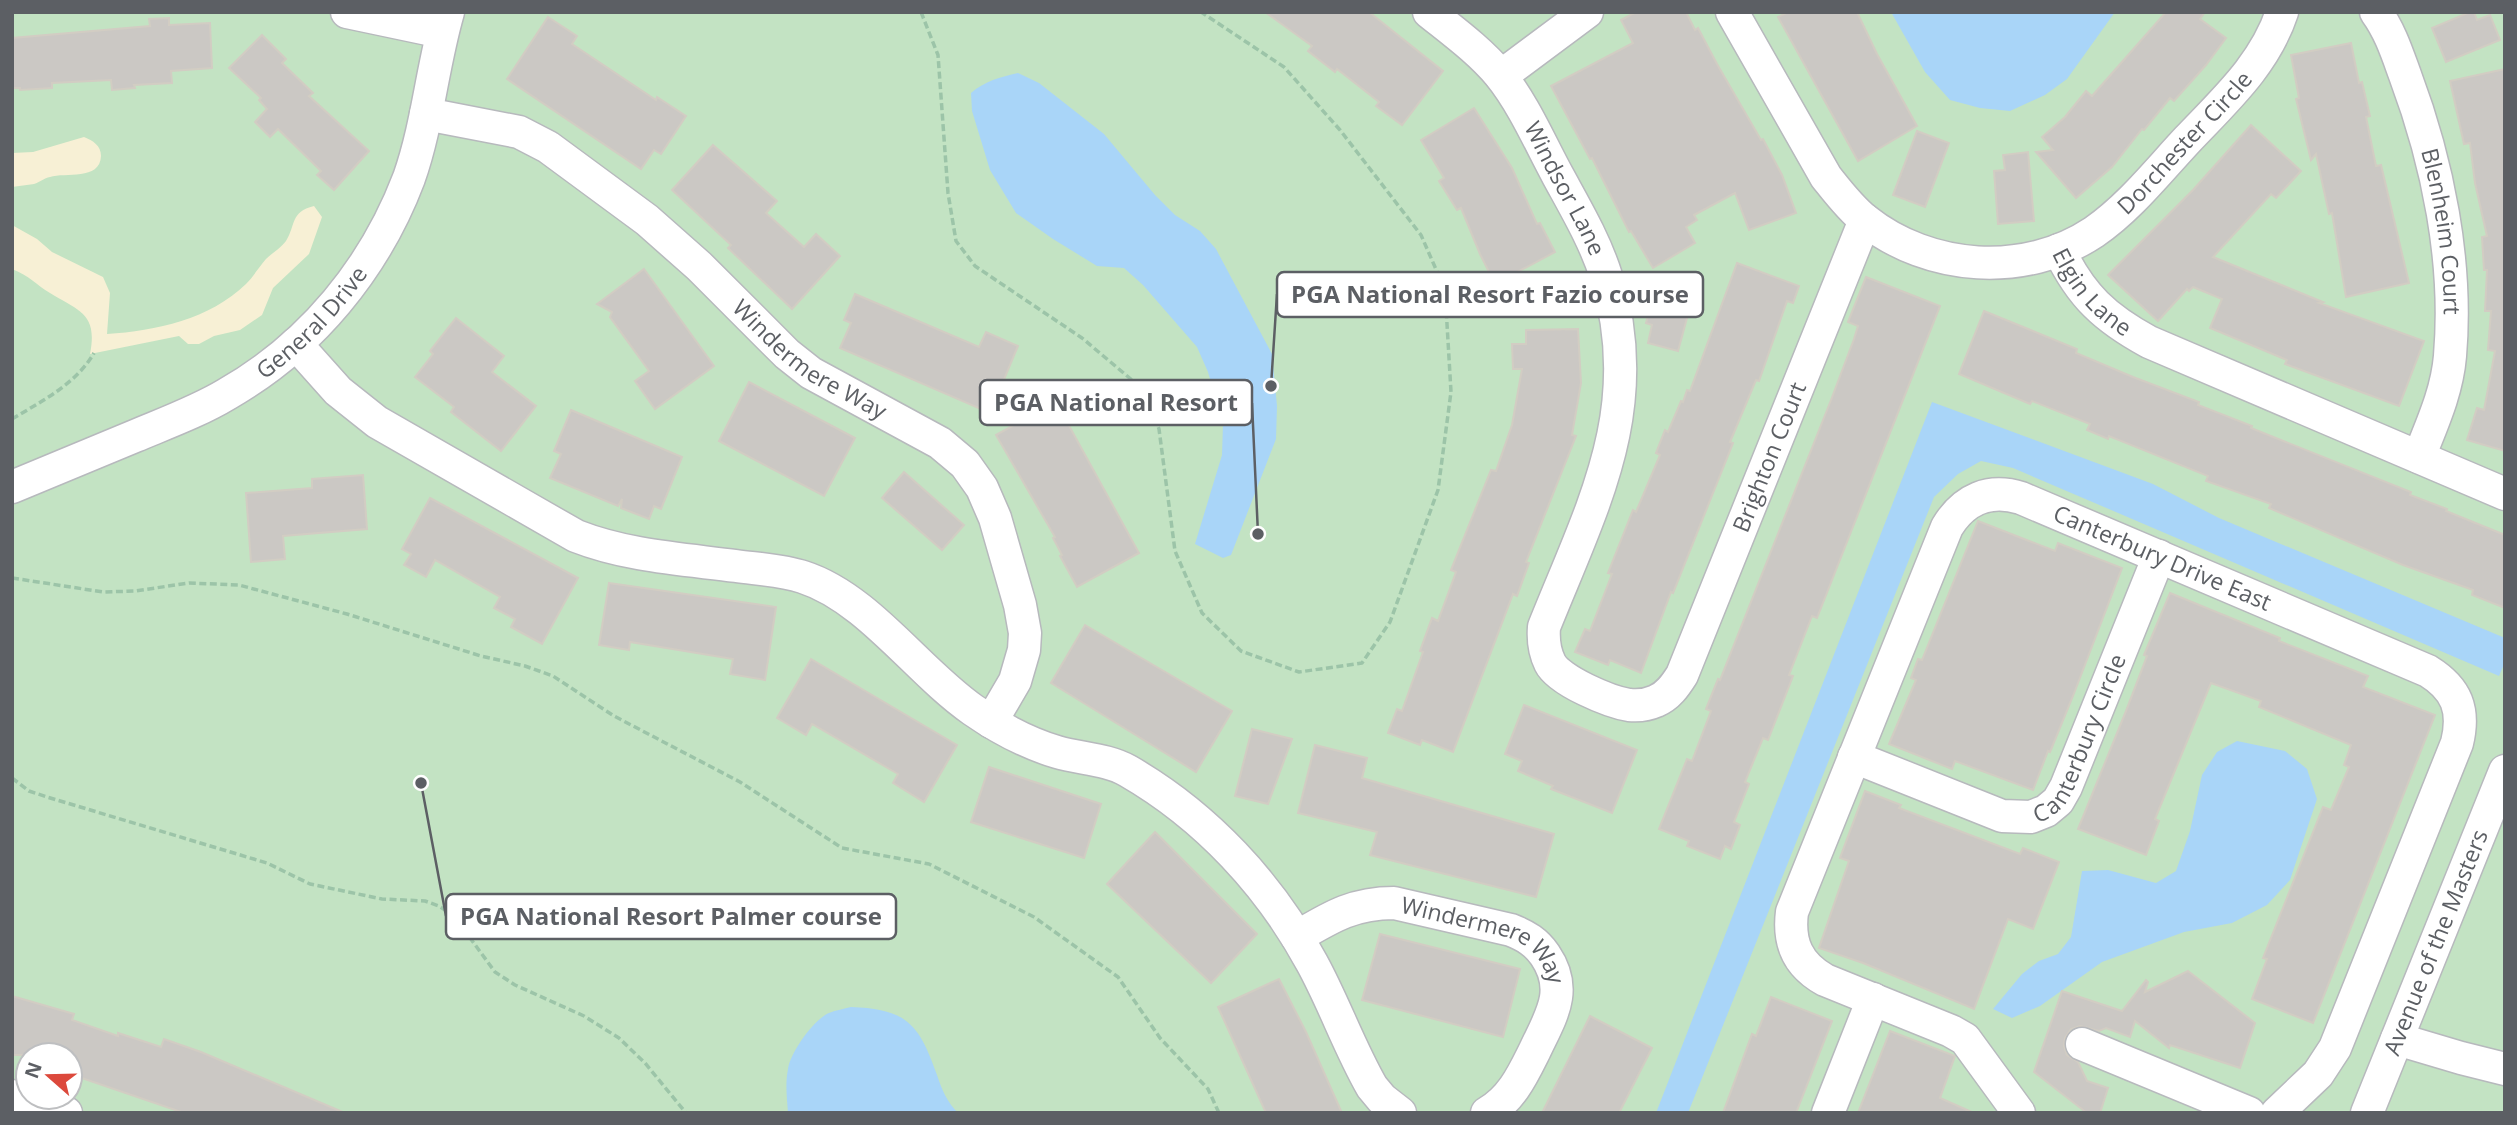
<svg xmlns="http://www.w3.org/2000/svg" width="2517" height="1125" font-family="'Open Sans',sans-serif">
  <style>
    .green { fill: #c3e3c3; fill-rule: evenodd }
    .sand { fill: #f7f0d5 }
    .water { fill: #a9d5f8 }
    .building { fill: #cbc8c4; stroke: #d2cdc3; stroke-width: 2 }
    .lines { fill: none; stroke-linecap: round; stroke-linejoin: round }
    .minor-casing { stroke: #b7b9bd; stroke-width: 35 }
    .path { stroke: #9cc4a8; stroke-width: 3.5; stroke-dasharray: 7 3.5; stroke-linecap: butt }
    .minor { stroke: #fff; stroke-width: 32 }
    .labels { text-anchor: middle; stroke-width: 5; stroke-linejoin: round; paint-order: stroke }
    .street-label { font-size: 23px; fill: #5c5f64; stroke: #fff }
    .leader { fill: none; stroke: #5c5f64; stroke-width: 2.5 }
    .callout-dot { fill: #5c5f64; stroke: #fff; stroke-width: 2.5 }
    .callout { fill: #fff; stroke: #5c5f64; stroke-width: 2.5 }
    .callout-label { font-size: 24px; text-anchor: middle; font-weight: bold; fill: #5c5f64 }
  </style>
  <rect width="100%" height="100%" fill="#eeece4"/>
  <path class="green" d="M12,12H2505V1113H12ZM28,1055H70V1097H28Z"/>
  <g class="sand">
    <path d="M84,137C93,141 101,145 101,156C100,181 65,172 50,177C44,178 40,182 34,184C27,185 19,186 12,187V153L33,152Z"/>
    <path d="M314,206L322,217L309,254L273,288L262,315L240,330L214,336L199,344H188L179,336L90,354C98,313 79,311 50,293C35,284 30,276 12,269V225L37,239L52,252L103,277L110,293L107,334C156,331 210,319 246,284C253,277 259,267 266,259C272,253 281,248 286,241C296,225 290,212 314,206Z"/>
  </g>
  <g class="water">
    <path d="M1891,12H2115L2067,79L2045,95L2010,111L1980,108L1950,100L1925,72Z"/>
    <path d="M1018,73L1039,83L1104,134L1155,195L1175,215L1200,231L1216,249L1272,354L1277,406L1276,439L1231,555L1223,558L1195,544L1222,455L1223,424L1208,372L1197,347L1143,285L1124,268L1097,266L1053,239L1016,213L990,170L972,111L971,93C985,81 1000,77 1018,73Z"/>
    <path d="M1932,402L2153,484L2219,518L2505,638V662L2499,676L2013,468L1981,461L1958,474L1934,497L1688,1113H1656Z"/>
    <path d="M2237,741L2285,751L2307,769L2317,799L2290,880L2267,905L2232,923L2184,932L2102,962L2040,1006L2012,1018L1993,1009L2022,974L2039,961L2058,954L2071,937L2082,871L2108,870L2156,883L2176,871L2190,831L2202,775L2217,752Z"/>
    <path d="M851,1007C907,1009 919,1024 937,1075C942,1090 947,1102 958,1113H788C787,1098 785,1084 788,1069C790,1053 814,1019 829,1013C836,1010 844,1009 851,1007Z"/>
  </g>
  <g class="building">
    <path d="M1265,12H1369L1443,71L1402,125L1376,106L1379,102L1337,69L1335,72L1308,51L1312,46Z"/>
    <path d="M1636,12H1686L1695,30L1698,28L1717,64L1761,140L1763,139L1782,175L1796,213L1749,230L1735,193L1694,215L1697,220L1686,227L1695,243L1653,268L1631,231L1629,232L1592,158L1590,159L1551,86L1633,43L1621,20Z"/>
    <path d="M1788,12H1857L1877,54L1917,126L1858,161L1778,17Z"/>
    <path d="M2166,12H2205L2200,19L2226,38L2206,65L2174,101L2170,98L2144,130L2142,129L2112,167L2076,198L2036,152L2053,150L2042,137L2065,117L2086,91L2092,96Z"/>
    <path d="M2470,12H2474L2477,20L2490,15L2500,40L2446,62L2432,28Z"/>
    <path d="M548,17L577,36L572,44L656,100L657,97L686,116L661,154L654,150L641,169L507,79Z"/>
    <path d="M169,18V25L210,23L212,68L171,71L172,83L134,85L135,88L112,90L111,80L52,83V88L20,90V88H12V38L150,26L149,19Z"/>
    <path d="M262,35L286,59L282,63L313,93L309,96L369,151L334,190L317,175L321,171L278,129L270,137L255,122L267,109L259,100L261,98L229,68Z"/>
    <path d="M2351,43L2359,83L2362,82L2370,116L2366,117L2376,166L2381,165L2409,283L2346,297L2332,213L2329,214L2316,154L2311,160L2296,99L2299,98L2291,55Z"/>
    <path d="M2505,69V451L2467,440L2477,408L2484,410L2495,351L2488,350L2491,311H2485L2487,270H2484L2482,237L2487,236L2475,183L2470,143L2464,144L2450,81Z"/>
    <path d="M1474,108L1512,168L1537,224L1540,223L1555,252L1495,284L1480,254L1461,208L1457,210L1439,181L1444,178L1421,140Z"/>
    <path d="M2251,125L2301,171L2276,198L2271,194L2213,257L2323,302L2319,303L2424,341L2399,406L2285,364L2287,360L2210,328L2222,299L2193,287L2189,291L2187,289L2158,321L2108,275L2193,190Z"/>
    <path d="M1917,131L1949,143L1925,207L1893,195Z"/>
    <path d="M713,145L777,201L766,213L804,247L816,234L840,256L792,309L728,248L731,245L672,190Z"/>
    <path d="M2028,152L2034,221L1998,224L1994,171L2005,170L2003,155Z"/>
    <path d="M1737,263L1799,286L1793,303L1787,301L1759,381L1756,380L1730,442L1733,443L1673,593L1671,592L1641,673L1610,660L1608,665L1575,652L1585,629L1590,631L1612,574L1608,573L1633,510L1636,512L1660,455L1656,453L1665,430L1668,432L1681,401L1683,402L1687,390L1690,391Z"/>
    <path d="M644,269L714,366L655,409L635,381L649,371L610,317L612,312L597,304Z"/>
    <path d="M1659,276L1696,285L1678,351L1648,343L1652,325L1646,323Z"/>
    <path d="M1866,277L1940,306L1817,618L1812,616L1789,675L1793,676L1768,740L1763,738L1745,782L1749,784L1734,822L1740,825L1731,849L1725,846L1720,859L1687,846L1689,841L1659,829L1687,759L1692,761L1711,711L1706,709L1718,679L1720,680L1831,400L1854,339L1858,326L1848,322Z"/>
    <path d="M855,294L979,347L986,332L1018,346L990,413L840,348L851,323L844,320Z"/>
    <path d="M1984,311L2077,349L2076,353L2133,377L2199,402L2198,405L2252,426L2251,428L2411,492L2410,495L2447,509L2446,511L2505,535V608L2472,595L2473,590L2403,565L2269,508L2271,504L2206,481L2208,476L2109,436L2108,439L2087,430L2090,424L2032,401L2030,404L1959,374Z"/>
    <path d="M456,318L504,356L492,372L536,406L501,451L451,412L454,407L415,377L433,354L430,351Z"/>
    <path d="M1578,329L1581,383L1572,435L1576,436L1526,562L1529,563L1517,596L1513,594L1453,752L1422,740L1420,745L1388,733L1397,709L1402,711L1423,652L1420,651L1432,618L1438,621L1456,572L1451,570L1491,470L1496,471L1512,425L1522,369H1513L1512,344H1526V330Z"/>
    <path d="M749,382L855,438L824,496L719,441Z"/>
    <path d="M1056,402L1139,553L1077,587L1060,556L1062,555L1053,538L1055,537L996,435Z"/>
    <path d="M571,410L682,457L661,509L654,506L649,519L621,508L622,499L618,506L550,478L561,454L554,451Z"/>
    <path d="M904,472L964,525L942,550L882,498Z"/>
    <path d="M363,475L367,529L283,536L285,559L251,562L246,493L312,488V479Z"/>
    <path d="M430,498L578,578L542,644L511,627L515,619L494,608L500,597L435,560L426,577L404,565L411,554L402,549Z"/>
    <path d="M1978,521L2055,551L2058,543L2122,568L2073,696L2050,752L2048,751L2033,790L1955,761L1952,769L1889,744L1916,680L1911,678L1918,659L1922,660Z"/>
    <path d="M609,583L776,607L765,680L730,674L733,659L630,642L629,650L599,645Z"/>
    <path d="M2170,593L2280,638L2279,641L2368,676L2363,687L2435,715L2313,1023L2252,999L2267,959L2263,958L2323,807L2331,810L2349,767L2344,765L2351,745L2259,707L2261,701L2211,683L2155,819L2159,821L2146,855L2078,829L2126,711L2147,656L2144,655Z"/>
    <path d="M1085,625L1232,711L1196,772L1051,683Z"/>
    <path d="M811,659L957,745L924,802L893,783L898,774L812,724L806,735L777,718Z"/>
    <path d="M1524,705L1637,750L1612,813L1551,789L1553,786L1518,771L1522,761L1505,754Z"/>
    <path d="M1252,729L1292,739L1268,804L1235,796Z"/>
    <path d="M1315,745L1367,758L1362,778L1554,834L1536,897L1370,855L1377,832L1298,813Z"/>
    <path d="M989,767L1101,804L1084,858L971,822Z"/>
    <path d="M1865,791L1901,805L1899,808L2020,854L2023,848L2059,862L2033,929L2008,919L1974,1009L1863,963L1819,948L1849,861L1840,858Z"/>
    <path d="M1155,832L1257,934L1211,983L1107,884Z"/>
    <path d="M1380,934L1520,969L1503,1037L1362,1000Z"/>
    <path d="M2188,971L2255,1023L2240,1068L2170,1045L2169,1048L2135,1021L2130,1037L2106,1028L2099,1031L2080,1026L2071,1029L2065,1038L2064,1046L2067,1055L2078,1062L2087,1081L2108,1088L2100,1113H2087L2034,1072L2062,991L2122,1011L2146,980L2148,982L2145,992Z"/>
    <path d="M1279,979L1306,1032L1342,1113H1266L1218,1007Z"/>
    <path d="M12,996L74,1014L72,1020L118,1036V1033L161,1047L164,1039L201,1052L345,1113H184L70,1074V1055H12Z"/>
    <path d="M1771,997L1832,1021L1796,1113H1723L1752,1034L1756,1036Z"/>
    <path d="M1590,1016L1652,1048L1619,1113H1542Z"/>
    <path d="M1890,1031L1955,1056L1940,1098L1974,1113H1858Z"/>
  </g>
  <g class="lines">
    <defs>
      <g id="minor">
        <path d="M347,12L442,32"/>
        <path id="s1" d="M1429,12C1454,32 1480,51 1500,75C1524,105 1540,143 1558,176C1576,209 1595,241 1606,276C1647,408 1592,507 1544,627C1543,640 1544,651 1550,663C1559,681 1610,702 1629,705C1638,706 1647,705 1656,701C1668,696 1675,686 1682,675L1865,220"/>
        <path id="s2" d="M1732,12L1826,177C1838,192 1850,208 1865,220C1929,271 2025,278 2094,232C2130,207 2158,171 2188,139C2225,100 2265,64 2282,12"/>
        <path id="s3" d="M2376,12C2390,31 2397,53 2405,75C2438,163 2458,262 2450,356C2447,392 2432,424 2419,457"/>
        <path d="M1501,76L1587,12"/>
        <path id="s4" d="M426,114L519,132L548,147L647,220L699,266L787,354L811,373L940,443L965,464L982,488L995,518L1020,605L1025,633L1024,650L1015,681L991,722"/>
        <path id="s5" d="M2059,250C2081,296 2105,318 2149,342L2505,494"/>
        <path d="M296,344L338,391L377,422L576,536C627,556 682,559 736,566C758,569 782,570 803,577C868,598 917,671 973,710C999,728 1027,743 1057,752C1081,759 1107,759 1128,771C1206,816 1270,885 1312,963C1334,1003 1349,1047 1372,1087L1382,1099L1400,1113"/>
        <path id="s6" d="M12,487C53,470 94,453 135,436C166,423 199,411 227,394C311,346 375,268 409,178C428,124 432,67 448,12"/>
        <path id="s7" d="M1854,757L2002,816L2031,817L2046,811L2058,801L2066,787L2159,556"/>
        <path id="s8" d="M1297,937C1331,917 1353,903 1394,903L1511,930C1526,936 1536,942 1545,955C1569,990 1551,1016 1535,1050C1523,1074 1512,1099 1487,1113"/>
        <path d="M2397,1039L2461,1058L2505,1069"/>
        <path d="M2082,1044L2249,1113"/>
        <path d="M12,1096L66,1113"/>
        <path d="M1828,1113L1873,999"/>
        <path id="s9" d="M2019,1113L1965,1039L1951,1031L1825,980C1798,965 1788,943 1792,912L1947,527C1964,499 1989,488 2021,498L2428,671C2457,689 2465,710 2457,743L2335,1048L2318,1074L2277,1113"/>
        <path id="s10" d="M2367,1113L2505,771"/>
      </g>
    </defs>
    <use href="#minor" class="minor-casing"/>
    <g class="path">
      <path d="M921,12L938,55L948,193L956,241L975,266L1082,338L1145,391L1159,429L1175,551L1202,613L1241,651L1299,672L1362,663L1390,622L1438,490L1451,392L1445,290L1421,235L1340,130L1284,67L1201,12"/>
      <path d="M12,419C42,401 76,384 94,353"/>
      <path d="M12,578L103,592L135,591L189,583L239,585L347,614L481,656L525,666L553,676L614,716L740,782L842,848L929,864L1034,917L1118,977L1160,1038L1208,1089L1219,1113"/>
      <path d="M12,778L29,791L47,797L267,863L310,884L382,899L425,901L439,906L454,916L495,972L515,985L584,1016L619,1038L645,1063L686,1113"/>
    </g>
    <use href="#minor" class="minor"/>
  </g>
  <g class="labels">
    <g class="street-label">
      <text dy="8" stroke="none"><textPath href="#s2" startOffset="620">Dorchester Circle</textPath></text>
      <text dy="8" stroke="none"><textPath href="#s1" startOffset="226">Windsor Lane</textPath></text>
      <text dy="8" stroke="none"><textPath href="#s3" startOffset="231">Blenheim Court</textPath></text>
      <text dy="8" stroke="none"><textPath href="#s5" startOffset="54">Elgin Lane</textPath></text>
      <text dy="8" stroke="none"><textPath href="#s6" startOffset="346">General Drive</textPath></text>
      <text dy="8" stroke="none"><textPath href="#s4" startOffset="466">Windermere Way</textPath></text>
      <text dy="8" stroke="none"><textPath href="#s1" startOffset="1116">Brighton Court</textPath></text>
      <text dy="8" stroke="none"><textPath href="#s9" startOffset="980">Canterbury Drive East</textPath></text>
      <text dy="8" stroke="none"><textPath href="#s7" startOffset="285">Canterbury Circle</textPath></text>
      <text dy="8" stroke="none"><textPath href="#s10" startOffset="184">Avenue of the Masters</textPath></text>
      <text dy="8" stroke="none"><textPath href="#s8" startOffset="205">Windermere Way</textPath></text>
    </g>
  </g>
  <path class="leader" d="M1271 386L1277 294M1258 534L1252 403M421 783L446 916"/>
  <g class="callout-dot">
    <circle cx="1271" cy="386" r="7"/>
    <circle cx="1258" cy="534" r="7"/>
    <circle cx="421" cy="783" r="7"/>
  </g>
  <g class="callout">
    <rect x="1277" y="272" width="426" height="45" rx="7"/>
    <rect x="980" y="380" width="272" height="45" rx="7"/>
    <rect x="446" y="894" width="450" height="45" rx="7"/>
  </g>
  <g class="callout-label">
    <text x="1490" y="303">PGA National Resort Fazio course</text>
    <text x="1116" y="411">PGA National Resort</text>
    <text x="671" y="925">PGA National Resort Palmer course</text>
  </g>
  <rect width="2517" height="1125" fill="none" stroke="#5c5f64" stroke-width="28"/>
  <g transform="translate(49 1076) rotate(290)"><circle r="33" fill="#ffffff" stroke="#bebfc1" stroke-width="2"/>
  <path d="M0-5L12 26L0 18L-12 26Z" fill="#dc493c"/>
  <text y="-10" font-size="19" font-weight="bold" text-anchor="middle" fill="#5c5f64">N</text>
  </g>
</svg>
